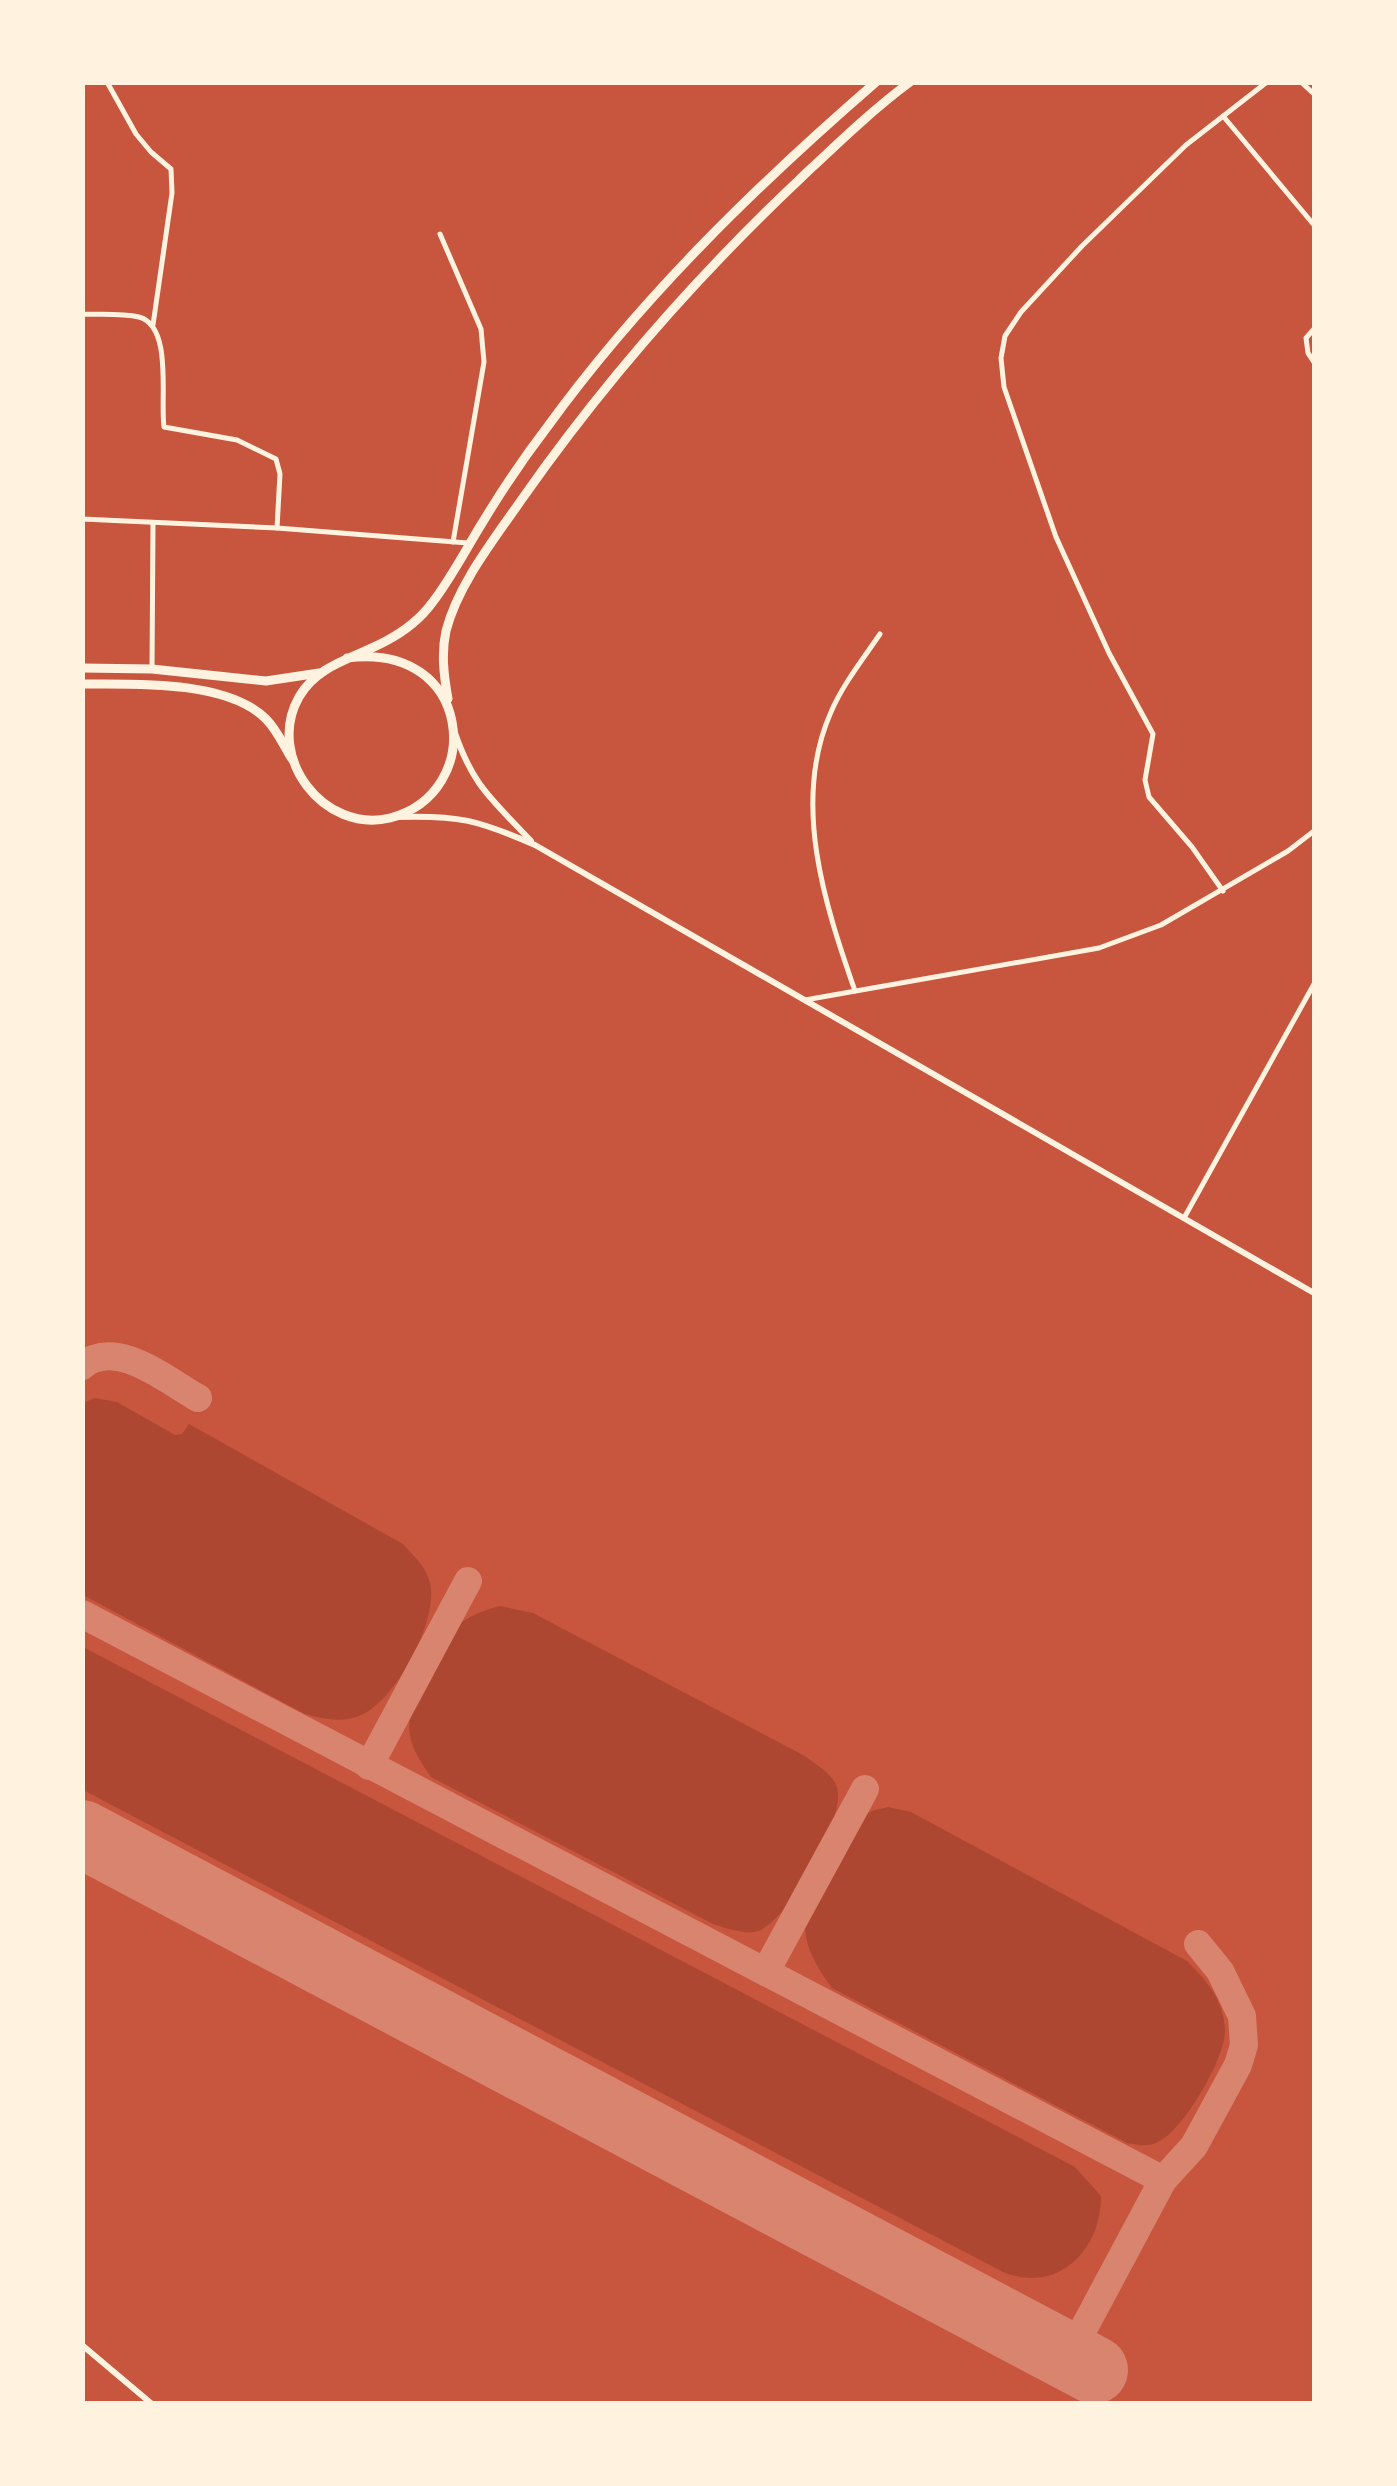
<svg xmlns="http://www.w3.org/2000/svg" width="1397" height="2486" font-family="Inter,sans-serif">
  <style>
    .green { fill: #ae4732 }
    .lines { fill: none; stroke-linecap: round; stroke-linejoin: round }
    .taxiway { stroke: #d8846e; stroke-width: 28 }
    .runway { stroke: #d8846e; stroke-width: 68 }
    .minor { stroke: #fff3e0; stroke-width: 5 }
    .tertiary { stroke: #fff3e0; stroke-width: 6 }
    .primary { stroke: #fff3e0; stroke-width: 9 }
    .trunk { stroke: #fff3e0; stroke-width: 9 }
  </style>
  <rect width="100%" height="100%" fill="#c8553d"/>
  <g class="green">
    <path d="M95,1398L117,1402L175,1435L182,1434L189,1424L403,1544C414,1556 426,1567 430,1583C439,1620 395,1703 359,1716C341,1723 323,1719 305,1714L83,1595V1403Z"/>
    <path d="M500,1606L533,1613L803,1755C814,1763 833,1774 837,1787C847,1817 789,1921 758,1931C744,1935 726,1928 713,1924L431,1777C422,1764 413,1751 410,1736C404,1707 436,1644 458,1625C470,1615 485,1610 500,1606Z"/>
    <path d="M83,1647L1075,2167L1101,2196C1101,2249 1060,2293 1005,2273L83,1790Z"/>
    <path d="M888,1807L911,1812L1187,1961C1207,1981 1223,1999 1225,2029C1227,2056 1183,2131 1158,2142C1148,2147 1138,2145 1127,2143L832,1988C818,1968 805,1950 805,1924C805,1908 852,1824 866,1814C872,1810 881,1809 888,1807Z"/>
  </g>
  <g class="lines">
    <g class="taxiway">
      <path d="M82,1366C116,1337 166,1380 198,1398"/>
      <path d="M82,1614L1163,2180"/>
      <path d="M369,1766L468,1581"/>
      <path d="M766,1971L865,1789"/>
      <path d="M1069,2356L1163,2180L1194,2146L1238,2065L1244,2045L1242,2016L1220,1971L1198,1944"/>
    </g>
    <path class="runway" d="M82,1834L1094,2370"/>
    <g class="minor">
      <path d="M107,82L136,134L151,152L171,169L172,193L153,325"/>
      <path d="M1301,82L1314,94"/>
      <path d="M1223,116L1314,225"/>
      <path d="M440,234L481,329L484,362L453,542"/>
      <path d="M82,314C101,315 121,313 139,317C173,326 160,399 164,427L237,440L276,459L280,474L277,528"/>
      <path d="M1314,329L1306,338L1308,353L1314,362"/>
      <path d="M82,519L277,528L468,543"/>
      <path d="M152,669L153,524"/>
      <path d="M1223,891L1192,847L1149,797L1145,780L1153,734L1109,653L1056,537L1004,387L1001,358L1005,336L1021,312L1082,246L1186,145L1267,82"/>
      <path d="M855,991C825,905 791,802 831,712C843,684 863,659 880,634"/>
      <path d="M805,1000L1099,948L1161,925L1288,851L1314,831"/>
      <path d="M1184,1218L1314,984"/>
    </g>
    <g class="tertiary">
      <path d="M454,730C473,787 492,799 531,841"/>
      <path d="M396,817C459,815 478,820 535,845L1314,1293"/>
      <path d="M82,2345L152,2404"/>
    </g>
    <g class="primary">
      <path d="M347,658C473,641 487,793 390,818C324,834 265,757 299,697C318,664 355,658 386,641C403,632 421,618 432,603C452,577 467,547 484,520C504,487 525,456 548,426C641,298 756,186 876,82"/>
      <path d="M448,699C444,676 441,654 446,631C458,584 495,538 522,499C604,382 697,276 801,178C836,145 871,111 910,82"/>
    </g>
    <g class="trunk">
      <path d="M82,668L152,669L266,681L319,673"/>
      <path d="M82,684C134,684 227,680 266,719C277,730 284,746 292,759"/>
    </g>
  </g>
  <rect width="1397" height="2486" fill="none" stroke="#fff3e0" stroke-width="170"/>
</svg>
